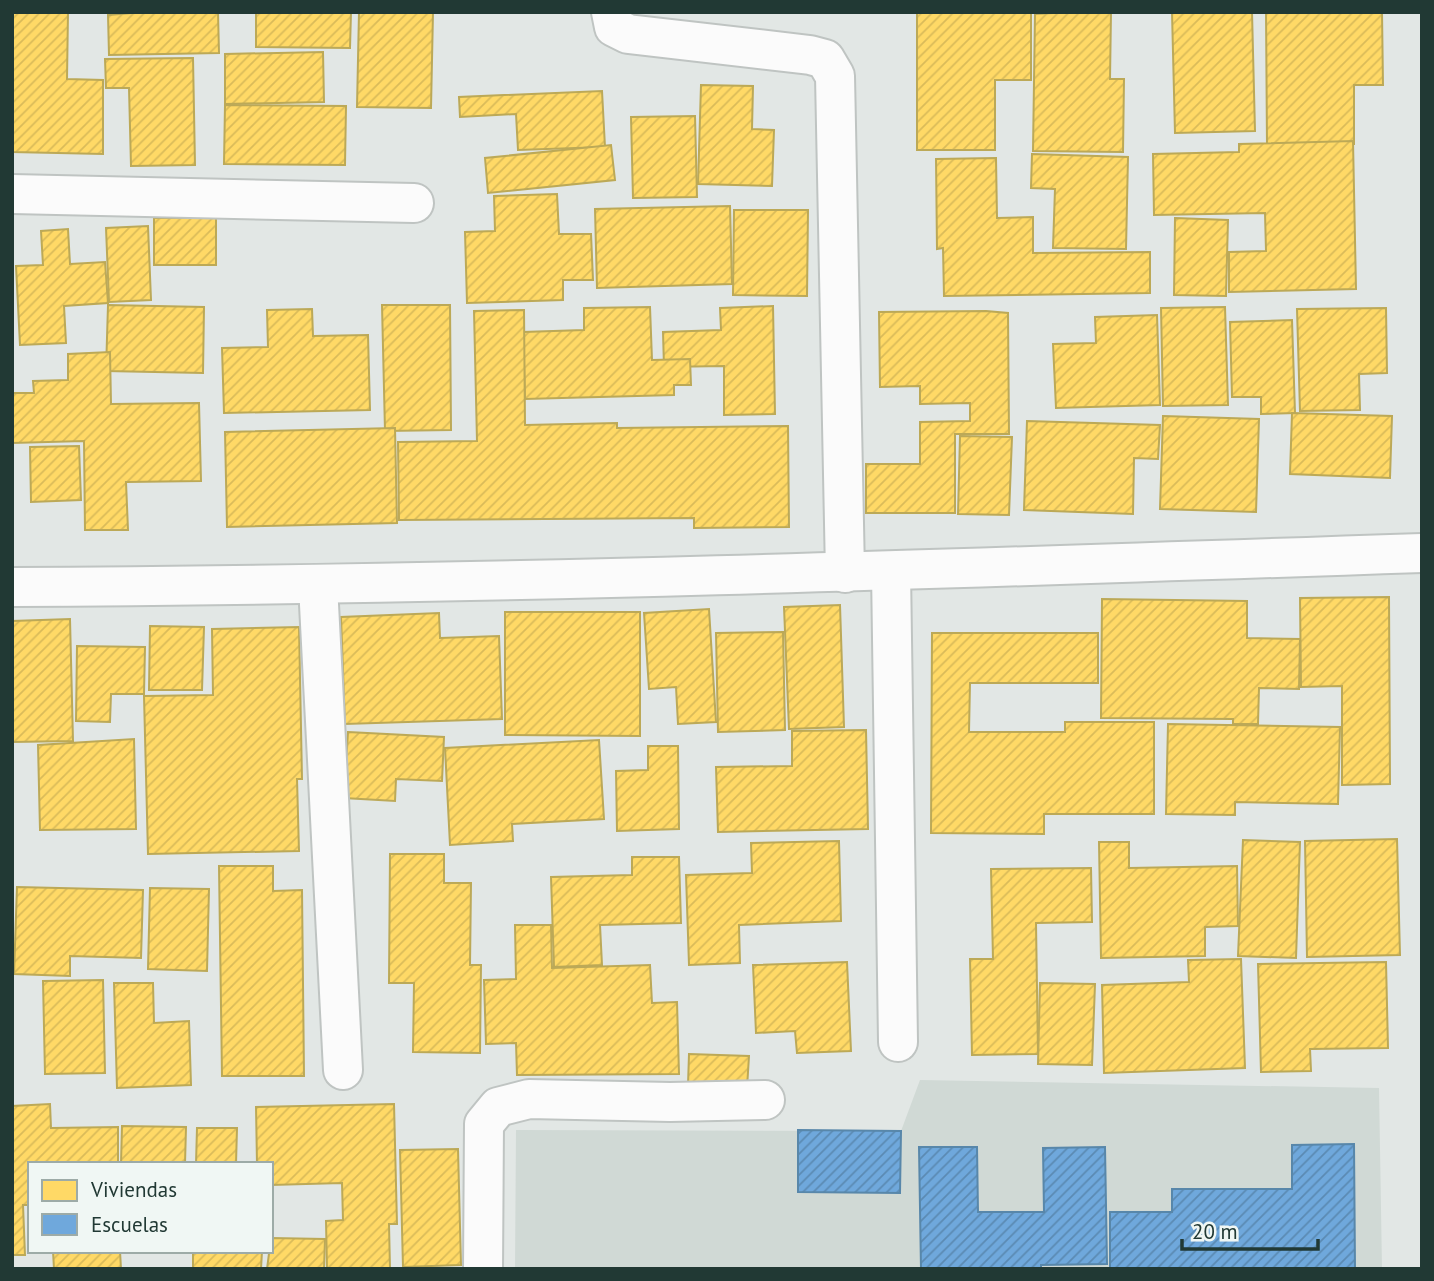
<svg xmlns="http://www.w3.org/2000/svg" width="1434" height="1281" font-family="'PT Sans',sans-serif">
  <style>
    .built { fill: #d0d9d5 }
    .homes { fill: url(#homes-hatch); stroke: #bca957; stroke-width: 2 }
    .schools { fill: url(#schools-hatch); stroke: #5887aa; stroke-width: 2 }
    .lines { fill: none; stroke-linecap: round; stroke-linejoin: round }
    .street-casing { stroke: #bfc4c2; stroke-width: 42 }
    .street { stroke: #fbfbfb; stroke-width: 38 }
  </style>
  <defs>
    <pattern id="homes-hatch" width="6" height="6" patternUnits="userSpaceOnUse" patternTransform="scale(1.75)"><rect width="6" height="6" fill="#ffd966"/><path d="M-1 1l2-2M0 6l6-6M5 7l2-2" fill="none" stroke="#dabb59"/></pattern>
    <pattern id="schools-hatch" width="6" height="6" patternUnits="userSpaceOnUse" patternTransform="scale(1.75)"><rect width="6" height="6" fill="#6fa8dc"/><path d="M-1 1l2-2M0 6l6-6M5 7l2-2" fill="none" stroke="#5b8ab3"/></pattern>
  </defs>
  <rect width="100%" height="100%" fill="#e2e7e5"/>
  <path class="built" d="M920,1080L1379,1088L1382,1269H515L516,1130L901,1131Z"/>
  <g class="homes">
    <path d="M12,12H68L67,79L103,80V154L12,152Z"/>
    <path d="M144,12H218L219,53L109,55L108,15Z"/>
    <path d="M256,12H351L350,48L256,47Z"/>
    <path d="M359,12H433L431,108L357,107Z"/>
    <path d="M917,12H1031V80H995V150H917Z"/>
    <path d="M1071,12H1111L1110,79H1124L1123,152L1033,151L1035,14Z"/>
    <path d="M1172,12H1252L1255,131L1175,133Z"/>
    <path d="M1266,12H1382L1383,85H1354V144H1267Z"/>
    <path d="M323,52L324,102L225,104V54Z"/>
    <path d="M193,58L195,165L131,166L129,88H106L105,59Z"/>
    <path d="M701,85L753,86L752,129L774,130L772,186L698,184Z"/>
    <path d="M602,91L605,147L518,150L516,114L460,117L459,97Z"/>
    <path d="M225,105L346,106L345,165L224,164Z"/>
    <path d="M695,116L697,197L633,198L631,117Z"/>
    <path d="M1353,141L1356,289L1229,292V252L1266,251L1265,213L1154,215L1153,154L1239,152V144Z"/>
    <path d="M611,145L615,180L488,193L485,158Z"/>
    <path d="M1032,154L1128,157L1126,249L1053,248L1055,189L1031,188Z"/>
    <path d="M996,158L997,218L1033,217V253L1150,252V293L944,296L943,248L937,249L936,159Z"/>
    <path d="M557,194L559,234H591L593,280H563V300L467,303L465,232L495,231L494,196Z"/>
    <path d="M730,206L732,284L597,288L595,209Z"/>
    <path d="M734,210H808L807,296L733,295Z"/>
    <rect x="154" y="218" width="62" height="47"/>
    <path d="M1175,218L1228,220L1226,296L1174,295Z"/>
    <path d="M148,226L151,300L109,302L106,228Z"/>
    <path d="M68,229L70,264L105,262L108,303L64,306L66,343L20,345L16,266L43,265L41,231Z"/>
    <path d="M108,305L204,307L203,373L106,371Z"/>
    <path d="M382,305H450L451,430L385,431Z"/>
    <path d="M773,306L775,414L724,415V366L664,367L663,332L721,330L720,308Z"/>
    <path d="M650,307L652,360L690,359L691,385H674V395L525,399L523,332L584,330V308Z"/>
    <path d="M1225,307L1228,405L1163,406L1161,308Z"/>
    <path d="M1386,308L1387,373L1359,374L1360,410L1300,411L1297,309Z"/>
    <path d="M312,309L313,336L368,335L370,410L224,413L222,348L268,347L267,310Z"/>
    <path d="M524,310L525,425L617,423V428L788,426L789,527L694,528V518L399,520L398,442L477,441L474,311Z"/>
    <path d="M986,311L1008,313L1009,434H955V513H866V464H920V422L970,421V403L920,404V386L880,387L879,312Z"/>
    <path d="M1157,315L1160,405L1056,408L1053,344L1096,343L1095,317Z"/>
    <path d="M1292,320L1295,413L1261,414V397H1232L1230,322Z"/>
    <path d="M110,352L111,404L199,403L201,481L126,482L128,530H85L84,441L12,443V393H34L33,381L68,380V354Z"/>
    <path d="M1292,413L1392,416L1390,478L1290,474Z"/>
    <path d="M1163,416L1259,419L1256,512L1160,509Z"/>
    <path d="M1027,421L1160,425L1158,459L1134,458L1133,514L1024,510Z"/>
    <path d="M395,428L397,523L227,527L225,432Z"/>
    <path d="M960,436L1012,437L1009,515L958,514Z"/>
    <path d="M79,446L81,500L31,502L30,447Z"/>
    <path d="M1389,597L1390,784L1342,785V686L1301,687L1300,598Z"/>
    <path d="M1102,599L1247,601V638L1300,639L1299,689L1259,688L1258,724H1233V719L1101,718Z"/>
    <path d="M840,605L844,727L789,729L784,607Z"/>
    <path d="M709,609L716,722L678,724L676,687L649,689L644,613Z"/>
    <path d="M505,612H640V736L505,735Z"/>
    <path d="M439,613L440,638L499,636L502,719L345,724L341,617Z"/>
    <path d="M70,619L73,741L12,742V621Z"/>
    <path d="M150,626L204,627L202,690H149Z"/>
    <path d="M299,627L302,779H297L299,851L148,854L144,696L213,695L212,629Z"/>
    <path d="M783,632L785,730L718,732L716,633Z"/>
    <path d="M932,633H1098V683H970L969,732H1065V722H1154V814H1044V834L931,833Z"/>
    <path d="M77,646L145,647L144,694H111L110,722L76,721Z"/>
    <path d="M1168,724L1340,727L1338,804L1235,802V815L1166,814Z"/>
    <path d="M866,730L868,829L718,832L716,767L792,766V731Z"/>
    <path d="M348,732L444,737L442,781L396,779L395,801L344,798Z"/>
    <path d="M134,739L136,829L40,830L38,745Z"/>
    <path d="M599,740L604,819L512,824L513,841L450,845L445,748Z"/>
    <path d="M648,746H678L679,829L617,831L616,771L648,770Z"/>
    <path d="M1397,839L1400,955L1307,957L1305,841Z"/>
    <path d="M1243,840L1300,842L1296,958L1238,956Z"/>
    <path d="M839,841L841,921L739,925L740,963L689,965L686,875L752,873L751,843Z"/>
    <path d="M1099,842H1129V868L1237,866L1238,926L1205,927V956L1101,958Z"/>
    <path d="M390,854H444V883H471L470,965H481L480,1053L413,1052L414,983H389Z"/>
    <path d="M632,857H679L681,923L600,925L602,965L554,967L551,877L632,875Z"/>
    <path d="M219,866H273V891L302,890L304,1076H222Z"/>
    <path d="M1091,868L1092,922L1036,923L1038,1054L972,1055L970,959H993L991,869Z"/>
    <path d="M17,887L143,890L141,958L70,956V976L14,974Z"/>
    <path d="M150,888L209,889L207,971L148,969Z"/>
    <path d="M515,925H551L552,968L650,965L652,1003L677,1002L679,1074L517,1075L516,1043L486,1044L484,980L516,979Z"/>
    <path d="M1241,959L1245,1068L1104,1073L1102,985L1189,982L1188,960Z"/>
    <path d="M847,962L851,1051L797,1053L795,1031L756,1033L753,965Z"/>
    <path d="M1386,962L1388,1048L1310,1049L1311,1071L1261,1072L1258,964Z"/>
    <path d="M103,980L105,1073L45,1074L43,981Z"/>
    <path d="M114,983H153L154,1023L189,1021L191,1085L117,1088Z"/>
    <path d="M1040,983L1095,984L1092,1065L1038,1064Z"/>
    <path d="M689,1054L749,1056L747,1088L688,1085Z"/>
    <path d="M50,1104L51,1128L118,1127V1164H30V1205H23L25,1255H12V1106Z"/>
    <path d="M394,1104L397,1224H389L390,1269H327L326,1221L343,1220L342,1183L271,1185V1164H257L256,1107Z"/>
    <path d="M122,1126L186,1127L185,1164H121Z"/>
    <path d="M197,1128H237L236,1164H196Z"/>
    <path d="M458,1149L461,1265L403,1267L400,1150Z"/>
    <path d="M271,1238L325,1239L324,1269H267Z"/>
    <path d="M53,1251H120L121,1269H54Z"/>
    <path d="M193,1251H262L261,1269H193Z"/>
  </g>
  <g class="schools">
    <path d="M798,1130L901,1131L900,1193L798,1192Z"/>
    <path d="M1354,1144L1355,1269H1110V1212H1172V1189H1292V1145Z"/>
    <path d="M919,1147H977L978,1212H1044L1043,1148L1105,1147L1107,1264L1041,1265V1269H921Z"/>
  </g>
  <g class="lines">
    <defs>
      <g id="street">
        <path d="M611,12L614,27L628,34L810,55L825,59L835,76L845,573"/>
        <path d="M12,194L414,203"/>
        <path d="M891,571L898,1042"/>
        <path d="M318,585L343,1070"/>
        <path d="M12,587C482,585 952,569 1422,553"/>
        <path d="M483,1269L484,1124L498,1107L529,1099L670,1102L765,1100"/>
      </g>
    </defs>
    <use href="#street" class="street-casing"/>
    <use href="#street" class="street"/>
  </g>
  <rect width="1434" height="1281" fill="none" stroke="#213934" stroke-width="28"/>
  <rect x="28" y="1162" width="245" height="91" fill="#f0f7f4" stroke="#9daba7" stroke-width="2"/>
  <rect x="42" y="1180" width="35" height="21" fill="#ffd966" stroke="#9daba7" stroke-width="2"/>
  <text x="91" y="1197" font-size="21" fill="#213934">Viviendas</text>
  <rect x="42" y="1214" width="35" height="21" fill="#6fa8dc" stroke="#9daba7" stroke-width="2"/>
  <text x="91" y="1232" font-size="21" fill="#213934">Escuelas</text>
  <path d="M1182 1239v10h136v-10" fill="none" stroke="#213934" stroke-width="3.5"/>
  <text x="1192" y="1239" font-size="21" fill="#213934" stroke="#f0f7f4" stroke-width="5" paint-order="stroke">20 m</text>
</svg>
